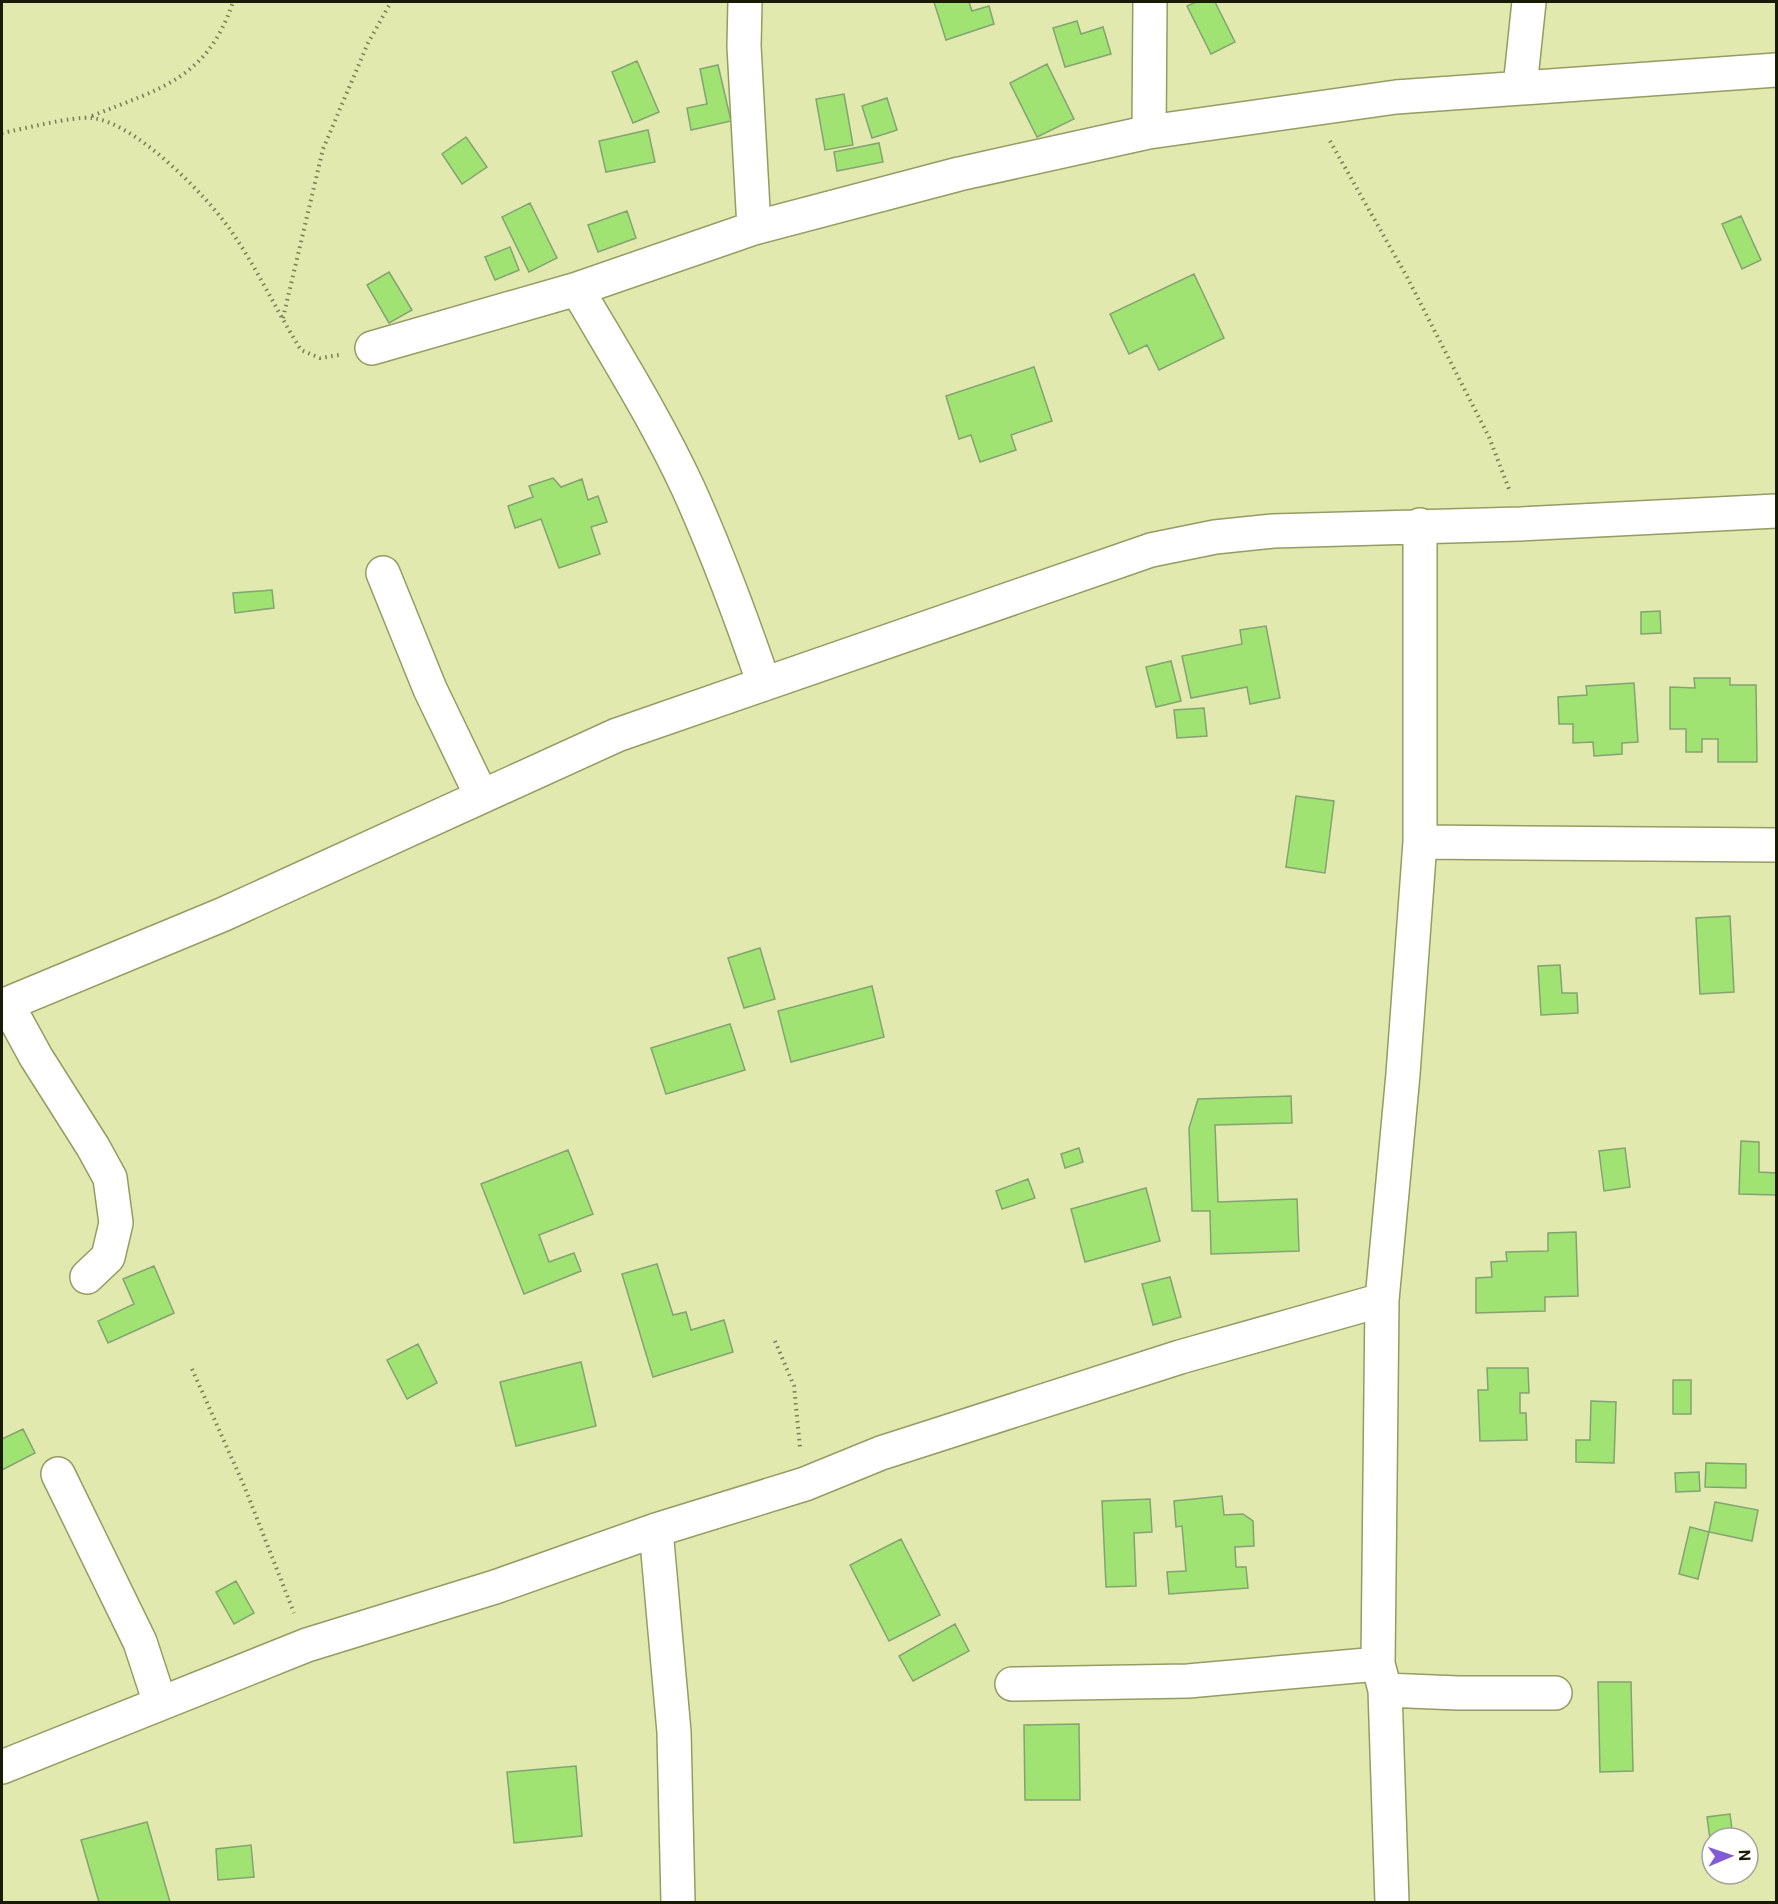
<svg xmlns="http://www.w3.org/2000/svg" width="1778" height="1904" font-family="Roboto,sans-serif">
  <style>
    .building { fill: #a0e372; stroke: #84a372; stroke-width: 1.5 }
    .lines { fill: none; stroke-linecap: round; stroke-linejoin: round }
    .minor-casing { stroke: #959c63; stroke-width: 36 }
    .path { stroke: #787d55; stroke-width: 4; stroke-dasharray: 1.5 4.5; stroke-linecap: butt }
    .minor { stroke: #fff; stroke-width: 33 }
  </style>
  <rect width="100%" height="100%" fill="#e1e9ae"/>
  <path class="building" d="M934 2H969L972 11 989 6 994 24 946 40Z
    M1196 2H1215L1235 42 1211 54 1187 6Z
    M1077 21 1081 34 1103 27 1111 54 1065 67 1053 28Z
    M637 61 659 112 633 123 612 72Z
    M1047 64 1074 119 1037 137 1010 83Z
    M718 65 731 121 691 130 687 108 707 104 700 69Z
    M844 94 853 145 825 150 816 99Z
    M887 98 897 130 872 138 862 106Z
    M648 130 655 162 606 172 599 141Z
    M466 137 487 167 462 184 442 154Z
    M879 143 883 162 837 171 834 152Z
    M530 203 557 258 529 272 502 217Z
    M627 211 636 238 598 252 588 225Z
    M1741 216 1761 260 1742 269 1722 224Z
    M510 247 519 270 495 280 485 257Z
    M389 272 412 310 389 323 367 285Z
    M1194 274 1224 338 1159 370 1147 345 1129 354 1110 314Z
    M1034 367 1052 421 1011 435 1016 450 980 462 971 435 959 439 946 396Z
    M553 478 561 487 582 479 588 500 598 496 607 522 591 527 600 554 559 568 541 519 515 528 508 506 533 497 529 486Z
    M272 590 274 608 235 613 233 593Z
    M1660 611 1661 633 1641 634V612Z
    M1266 626 1280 698 1250 704 1247 687 1191 698 1182 656 1242 644 1240 630Z
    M1171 661 1181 701 1156 707 1146 667Z
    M1694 678H1730V685H1756L1757 762H1718V739H1702V752H1686V729H1670V687L1695 688Z
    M1634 683 1638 742 1622 743V754L1594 756 1593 742 1573 743V724H1559L1558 697 1587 695 1586 686Z
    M1204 708 1207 736 1177 738 1174 710Z
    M1296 796 1334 801 1325 873 1286 867Z
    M1730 916 1734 992 1700 994 1696 918Z
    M760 948 775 999 744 1008 728 958Z
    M1560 965 1562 993H1577L1578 1013 1541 1015 1538 966Z
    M872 986 884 1037 791 1062 778 1011Z
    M730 1024 745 1070 666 1094 651 1048Z
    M1291 1096 1292 1123 1215 1125 1218 1202 1297 1199 1299 1251 1211 1254 1210 1211H1192L1189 1128 1198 1099Z
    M1741 1141 1759 1142V1172L1776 1173V1195L1739 1194Z
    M1079 1148 1083 1162 1065 1168 1061 1154Z
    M1625 1148 1630 1187 1604 1191 1599 1151Z
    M568 1150 593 1214 539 1235 549 1262 574 1253 581 1271 524 1294 481 1184Z
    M1028 1179 1035 1198 1002 1209 996 1191Z
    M1146 1188 1160 1241 1085 1262 1071 1209Z
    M1576 1232 1578 1296 1545 1297V1311L1476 1313V1278L1492 1277 1491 1262 1507 1261 1506 1252 1548 1251V1233Z
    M657 1264 673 1315 686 1312 691 1330 724 1320 733 1352 653 1377 622 1274Z
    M154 1266 174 1313 108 1343 98 1321 134 1304 123 1279Z
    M1170 1277 1181 1317 1153 1325 1142 1284Z
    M418 1344 437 1383 407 1399 387 1360Z
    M581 1362 596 1426 516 1446 500 1382Z
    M1487 1368H1528L1529 1393H1520V1413H1526L1527 1440 1480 1441 1478 1390H1488Z
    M1673 1380H1691V1414H1673Z
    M1591 1401 1616 1402 1614 1463 1576 1462V1440H1590Z
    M23 1429 35 1453 2 1470V1439Z
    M1706 1463 1746 1464V1488L1705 1487Z
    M1699 1472 1700 1491 1676 1492 1675 1473Z
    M1222 1496 1224 1515 1243 1514 1253 1521 1254 1546 1235 1547 1236 1567H1246L1248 1588 1169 1594 1167 1572 1186 1571 1182 1526 1176 1527 1174 1501Z
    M1150 1499 1152 1532 1134 1533 1136 1586 1106 1587 1102 1501Z
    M1715 1502 1758 1510 1752 1541 1709 1532Z
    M1690 1527 1709 1532 1698 1579 1679 1574Z
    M901 1539 940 1615 889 1641 850 1565Z
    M236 1581 254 1613 234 1624 216 1592Z
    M955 1624 969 1651 913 1681 899 1656Z
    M1598 1682H1631L1633 1771 1600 1772Z
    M1079 1724 1080 1800H1025L1024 1725Z
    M576 1766 582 1836 514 1843 507 1772Z
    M1730 1814 1733 1838H1712V1854L1707 1817Z
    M147 1822 170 1902H99L81 1840Z
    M251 1845 254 1877 218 1880 216 1849Z"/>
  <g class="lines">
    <defs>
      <path id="minor" d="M745 2 744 46 754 228
        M1520 87 1529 2
        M1149 132 1150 2
        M577 289C615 354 656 419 688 488 717 552 741 617 764 684
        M372 348 577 289 754 228 959 174 1149 132 1396 97 1776 70
        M383 573 430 689 481 795
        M1420 842 1776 845
        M7 1004 36 1057 93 1147 110 1178 116 1223 108 1257 87 1277
        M2 1006 224 914 617 735 1151 550 1215 537 1273 531 1520 524 1776 511
        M58 1474 140 1642 160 1703
        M656 1530 674 1732 678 1902
        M1012 1684 1188 1681 1378 1664
        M1385 1690 1458 1693H1555
        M2 1767 307 1645 495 1587 656 1530 805 1484 881 1453 1180 1357 1382 1300
        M1392 1902 1385 1690 1378 1664 1382 1300 1403 1074 1420 842V525"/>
    </defs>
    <use href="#minor" class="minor-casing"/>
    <path class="path" d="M92 116C161 88 207 79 233 2
      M2 133C23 129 73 116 92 118 134 122 204 193 229 228 256 266 276 310 301 350L320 358 339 355
      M1330 141 1407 277 1489 437 1509 489
      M283 318 323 149 368 43 391 2
      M775 1341 794 1386 800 1447
      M192 1369 245 1488 294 1613"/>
    <use href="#minor" class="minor"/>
  </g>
  <rect width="1778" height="1904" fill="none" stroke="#191b05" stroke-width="6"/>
  <g transform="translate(1730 1856) rotate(88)"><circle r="28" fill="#ffffff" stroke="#a3a49b" stroke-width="1.5"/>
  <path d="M0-4.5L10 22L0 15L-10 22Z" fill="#815cd7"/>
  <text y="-9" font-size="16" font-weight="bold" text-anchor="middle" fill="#191b05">N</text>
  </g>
</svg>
